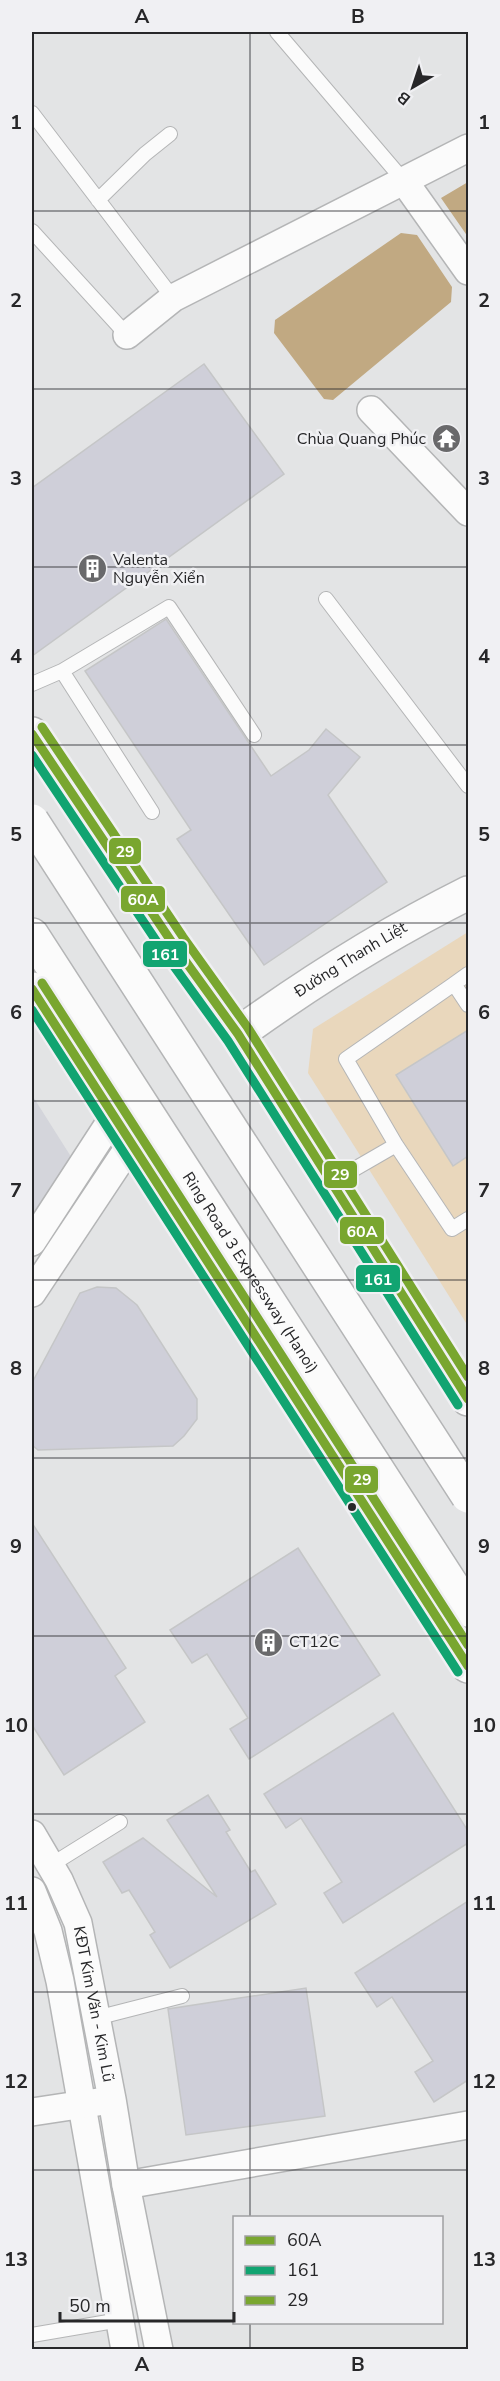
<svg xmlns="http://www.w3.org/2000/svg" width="500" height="2381" font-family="'Nunito Sans',sans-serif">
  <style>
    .built { fill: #d4d5db }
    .green { fill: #e9d7bc }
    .water { fill: #c1a982 }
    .building { fill: #cfcfd9; stroke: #c5c6c7; stroke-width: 1.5 }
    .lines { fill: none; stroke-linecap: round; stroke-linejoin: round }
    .lane-casing { stroke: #b4b5b6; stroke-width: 16 }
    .street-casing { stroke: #b4b5b6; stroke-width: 30 }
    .secondary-casing { stroke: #b4b5b6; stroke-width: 36 }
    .primary-casing { stroke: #b4b5b6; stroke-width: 36 }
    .highway-casing { stroke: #b4b5b6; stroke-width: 36 }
    .lane { stroke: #fbfbfb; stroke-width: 14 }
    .street { stroke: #fbfbfb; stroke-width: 27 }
    .secondary { stroke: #fbfbfb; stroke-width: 33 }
    .primary { stroke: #fbfbfb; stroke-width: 33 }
    .highway { stroke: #fbfbfb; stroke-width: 33 }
    .highway-bridge-casing { stroke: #b4b5b6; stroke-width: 36; stroke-linecap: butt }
    .highway-bridge { stroke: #fbfbfb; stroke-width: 33 }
    .bus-1-casing { stroke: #f0f0f3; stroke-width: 14 }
    .bus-2-casing { stroke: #f0f0f3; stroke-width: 14 }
    .bus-3-casing { stroke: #f0f0f3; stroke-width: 14 }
    .bus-1 { stroke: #79a62f; stroke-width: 9 }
    .bus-2 { stroke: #11a471; stroke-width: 9 }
    .bus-3 { stroke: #79a62f; stroke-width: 9 }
    .grid { fill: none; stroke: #272729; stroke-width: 1.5; stroke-opacity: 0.55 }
    .bus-dot { fill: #272729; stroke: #f0f0f3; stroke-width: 2 }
    .labels { text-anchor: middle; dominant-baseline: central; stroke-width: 5; stroke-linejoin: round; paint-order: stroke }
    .poi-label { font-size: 16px; fill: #272729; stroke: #f0f0f3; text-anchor: start }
    .street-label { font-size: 16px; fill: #272729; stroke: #f0f0f3 }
    .line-badge { stroke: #f0f0f3; stroke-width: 2 }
    .badge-label { font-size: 16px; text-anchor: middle; font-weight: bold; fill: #fff }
    .neatline { fill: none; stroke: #272729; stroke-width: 2 }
    .grid-label { font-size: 20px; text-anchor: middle; font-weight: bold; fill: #272729 }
  </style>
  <rect width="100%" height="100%" fill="#e3e4e5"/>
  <path class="built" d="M32 1095 75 1163 32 1225Z"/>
  <path class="green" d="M468 932V1326L308 1073 313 1029Z"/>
  <path class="water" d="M468 182V237L441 198Z
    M401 233 417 235 452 287 451 302 333 400 324 399 274 333 275 320Z"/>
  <path class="building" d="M204 364 284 474 32 656V488Z
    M166 619 271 776 309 750 326 729 360 757 328 795 387 882 264 965 177 839 191 830 85 671Z
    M468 1030V1156L453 1166 396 1075Z
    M97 1287 116 1288 137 1305 197 1399V1419L184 1436 173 1446 38 1450 32 1445V1383L80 1293Z
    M32 1523 126 1668 115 1676 145 1722 64 1775 32 1725Z
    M298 1548 380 1675 249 1759 230 1729 248 1718 207 1654 192 1663 170 1630Z
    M393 1713 468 1831V1843L343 1923 324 1893 342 1882 301 1818 286 1828 264 1794Z
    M208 1795 230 1830 226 1832 251 1872 255 1870 276 1904 170 1968 150 1935 155 1932 129 1890 122 1893 103 1862 143 1838 217 1897 167 1820Z
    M468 1901V2080L434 2102 415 2072 433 2061 392 1997 377 2007 355 1973Z
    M306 1988 325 2116 186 2135 168 2009Z"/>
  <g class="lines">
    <defs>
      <path id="lane" d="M277 32 404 181
        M32 113 173 298
        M98 200 145 154 170 134
        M32 231 127 335
        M326 599 468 786
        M32 684 62 671
        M152 812 62 671 169 607 254 735
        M468 974 454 984 468 1005
        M396 1145 346 1059 454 984
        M332 1182 396 1145 452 1229 468 1219
        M51 1865 120 1822
        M96 2018 182 1996
        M32 2335 120 2320"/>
      <g id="street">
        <path d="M404 181 468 271"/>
        <path d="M127 335 173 298 468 148"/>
        <path d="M371 410 468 512"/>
        <path d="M32 1242 114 1116"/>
        <path d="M32 1293 131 1144"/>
        <path id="s1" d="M32 1834 59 1880 78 1923 112 2099 126 2185 159 2350"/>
        <path d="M32 1891 48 1931 60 1981 125 2350"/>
        <path d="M32 2112 98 2102"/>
        <path d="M126 2185 468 2125"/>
      </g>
      <g id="secondary">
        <path id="s2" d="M238 1034C310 982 388 933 468 893"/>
      </g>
      <path id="primary" d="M32 734 173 944 238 1034 468 1399
        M32 989 468 1666"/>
      <g id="highway">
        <path id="s3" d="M32 935 468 1610"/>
      </g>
    </defs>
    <use href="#lane" class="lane-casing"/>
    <use href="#street" class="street-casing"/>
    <use href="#secondary" class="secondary-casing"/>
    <use href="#primary" class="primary-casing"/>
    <use href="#highway" class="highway-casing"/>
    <use href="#lane" class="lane"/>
    <use href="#street" class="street"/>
    <use href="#secondary" class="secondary"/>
    <use href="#primary" class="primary"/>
    <use href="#highway" class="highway"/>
    <defs>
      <path id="highway-bridge" d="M32 821 468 1496"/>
    </defs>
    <use href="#highway-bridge" class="highway-bridge-casing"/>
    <use href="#highway-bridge" class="highway-bridge"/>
    <defs>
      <path id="bus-1" d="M32 734 173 944 238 1034 468 1399
        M32 989 468 1666"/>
      <path id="bus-2" d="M32 755 163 951 228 1041 458 1405
        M32 1010 458 1672"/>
      <path id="bus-3" d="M42 727 183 937 248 1028 468 1377
        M42 983 468 1645"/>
    </defs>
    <use href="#bus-1" class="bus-1-casing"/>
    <use href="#bus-2" class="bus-2-casing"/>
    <use href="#bus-3" class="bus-3-casing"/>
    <use href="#bus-1" class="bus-1"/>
    <use href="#bus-2" class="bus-2"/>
    <use href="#bus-3" class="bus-3"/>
  </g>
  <path class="grid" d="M250 32V2218M32 211H468M32 389H468M32 567H468M32 745H468M32 923H468M32 1101H468M32 1280H468M32 1458H468M32 1636H468M32 1814H468M32 1992H468M32 2170H468M250 2322V2350"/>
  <defs>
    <symbol id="temple-disc" viewBox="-11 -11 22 22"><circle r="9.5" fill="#69696b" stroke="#f0f0f3"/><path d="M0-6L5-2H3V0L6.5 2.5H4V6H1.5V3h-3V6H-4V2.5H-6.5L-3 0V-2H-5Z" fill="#fff"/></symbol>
    <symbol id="building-disc" viewBox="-11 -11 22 22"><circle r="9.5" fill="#69696b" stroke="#f0f0f3"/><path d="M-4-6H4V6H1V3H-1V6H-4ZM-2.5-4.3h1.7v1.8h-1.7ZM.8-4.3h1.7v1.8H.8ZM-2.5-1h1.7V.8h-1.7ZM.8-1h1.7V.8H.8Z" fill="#fff"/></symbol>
  </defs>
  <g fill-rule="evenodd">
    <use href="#temple-disc" x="430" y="422" width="33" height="33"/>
    <use href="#building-disc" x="76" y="552" width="33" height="33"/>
    <use href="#building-disc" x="252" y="1626" width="33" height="33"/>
  </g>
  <circle class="bus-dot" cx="352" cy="1507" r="5"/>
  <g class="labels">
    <g class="poi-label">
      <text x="426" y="439" text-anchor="end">Chùa Quang Phúc</text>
      <text x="113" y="560">Valenta<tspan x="113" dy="18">Nguyễn Xiển</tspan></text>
      <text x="289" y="1642">CT12C</text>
    </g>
    <g class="street-label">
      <text stroke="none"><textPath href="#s2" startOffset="135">Đường Thanh Liệt</textPath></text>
      <text stroke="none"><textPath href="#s3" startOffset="402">Ring Road 3 Expressway (Hanoi)</textPath></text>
      <text stroke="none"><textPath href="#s1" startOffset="183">KĐT Kim Văn - Kim Lũ</textPath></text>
    </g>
  </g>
  <g class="line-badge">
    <rect x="108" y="837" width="34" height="28" rx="6" fill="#79a62f"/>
    <rect x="120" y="885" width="46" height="28" rx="6" fill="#79a62f"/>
    <rect x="142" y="940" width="46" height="28" rx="6" fill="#11a471"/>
    <rect x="323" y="1160" width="35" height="29" rx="6" fill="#79a62f"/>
    <rect x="339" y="1216" width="46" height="29" rx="6" fill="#79a62f"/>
    <rect x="355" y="1264" width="46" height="29" rx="6" fill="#11a471"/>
    <rect x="344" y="1465" width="35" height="29" rx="6" fill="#79a62f"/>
  </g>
  <g class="badge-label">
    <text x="125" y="857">29</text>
    <text x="143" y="905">60A</text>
    <text x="165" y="960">161</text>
    <text x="340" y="1180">29</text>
    <text x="362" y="1237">60A</text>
    <text x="378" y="1285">161</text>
    <text x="362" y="1485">29</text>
  </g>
  <rect width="500" height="2381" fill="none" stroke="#f0f0f3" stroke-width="66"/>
  <rect x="233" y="2216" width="210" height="108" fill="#f0f0f3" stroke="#a0a0a2" stroke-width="1.5"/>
  <rect x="245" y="2236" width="30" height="9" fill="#79a62f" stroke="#a0a0a2" stroke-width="1.5"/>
  <text x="287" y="2246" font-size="18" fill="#272729">60A</text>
  <rect x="245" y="2266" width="30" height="9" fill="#11a471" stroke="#a0a0a2" stroke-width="1.5"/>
  <text x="287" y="2276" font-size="18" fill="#272729">161</text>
  <rect x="245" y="2296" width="30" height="9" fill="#79a62f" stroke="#a0a0a2" stroke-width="1.5"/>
  <text x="287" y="2306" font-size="18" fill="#272729">29</text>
  <g transform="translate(413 87) rotate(219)" stroke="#f0f0f3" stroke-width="4.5" paint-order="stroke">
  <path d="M0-4.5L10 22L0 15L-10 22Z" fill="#272729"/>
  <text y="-9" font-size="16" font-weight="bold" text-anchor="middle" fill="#272729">B</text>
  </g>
  <path d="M60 2312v9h174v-9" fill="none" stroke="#272729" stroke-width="3"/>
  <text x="69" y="2312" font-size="18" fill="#272729" stroke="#f0f0f3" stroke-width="4.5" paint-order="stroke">50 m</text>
  <rect x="33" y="33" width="434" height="2315" class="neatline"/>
  <g class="grid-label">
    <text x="142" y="23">A</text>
    <text x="358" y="23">B</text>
    <text x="16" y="129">1</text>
    <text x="484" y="129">1</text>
    <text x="16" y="307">2</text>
    <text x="484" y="307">2</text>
    <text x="16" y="485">3</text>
    <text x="484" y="485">3</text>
    <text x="16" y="663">4</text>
    <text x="484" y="663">4</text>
    <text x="16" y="841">5</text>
    <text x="484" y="841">5</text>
    <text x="16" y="1019">6</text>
    <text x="484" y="1019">6</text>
    <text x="16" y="1197">7</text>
    <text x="484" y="1197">7</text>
    <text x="16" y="1375">8</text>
    <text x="484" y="1375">8</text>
    <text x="16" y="1553">9</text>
    <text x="484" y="1553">9</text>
    <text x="16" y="1732">10</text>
    <text x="484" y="1732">10</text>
    <text x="16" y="1910">11</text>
    <text x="484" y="1910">11</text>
    <text x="16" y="2088">12</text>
    <text x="484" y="2088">12</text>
    <text x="16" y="2266">13</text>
    <text x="484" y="2266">13</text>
    <text x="142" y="2371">A</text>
    <text x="358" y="2371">B</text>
  </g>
</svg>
